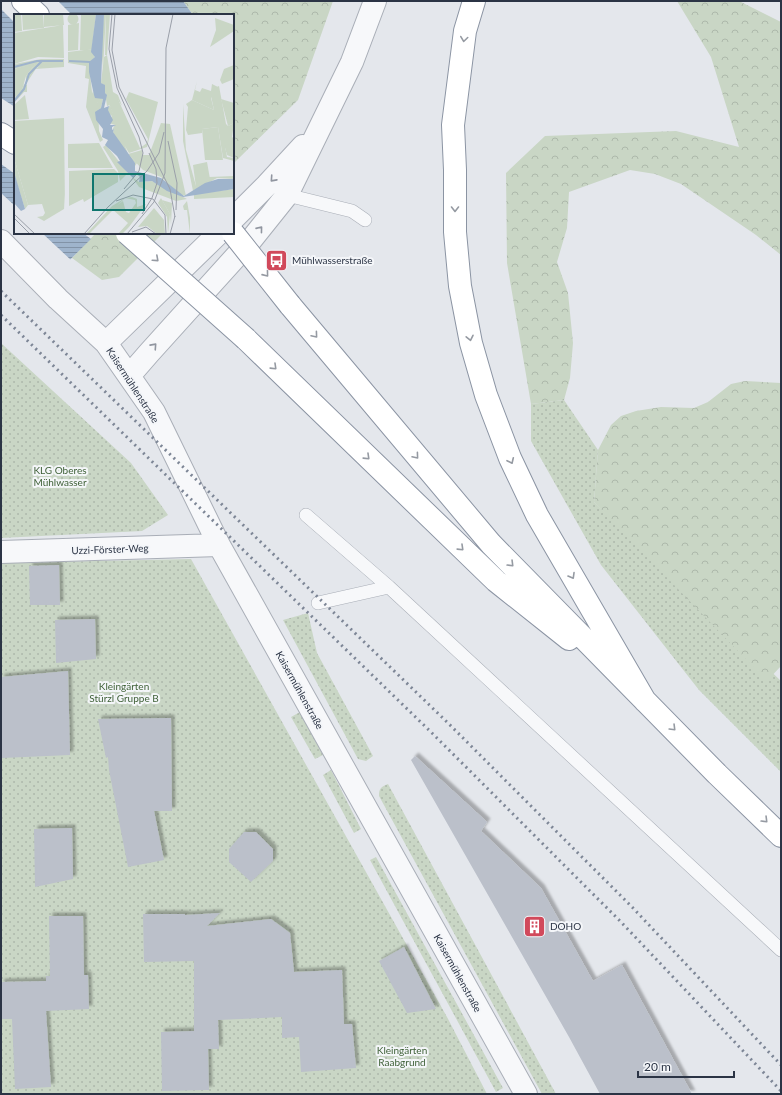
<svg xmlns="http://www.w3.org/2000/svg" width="782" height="1095" font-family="Lato,sans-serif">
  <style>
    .grass { fill: url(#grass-dots) }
    .forest { fill: url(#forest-crowns) }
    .water { fill: url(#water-rules) }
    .pier { fill: #e4e7ec }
    .building { fill: #bbc0ca; filter: url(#shadow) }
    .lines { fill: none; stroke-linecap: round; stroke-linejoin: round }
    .lane-casing { stroke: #a9aeb7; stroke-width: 14 }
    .street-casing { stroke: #a9aeb7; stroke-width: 24 }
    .highway-casing { stroke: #8b94a3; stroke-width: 24 }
    .lane { stroke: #f7f8fa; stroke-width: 13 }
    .street { stroke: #f7f8fa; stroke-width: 22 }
    .highway { stroke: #fff; stroke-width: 22 }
    .rail { stroke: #7d8696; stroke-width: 3; stroke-dasharray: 2 4; stroke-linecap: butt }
    .highway-bridge-casing { stroke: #8b94a3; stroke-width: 24; stroke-linecap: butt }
    .highway-bridge { stroke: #fff; stroke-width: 22 }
    .oneway { stroke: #959aa2 }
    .oneway2 { stroke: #9196a0 }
    .labels { text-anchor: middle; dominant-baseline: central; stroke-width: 4; stroke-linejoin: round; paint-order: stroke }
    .poi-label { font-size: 10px; fill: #2b3445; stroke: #f4f6f9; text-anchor: start }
    .street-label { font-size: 10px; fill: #2b3445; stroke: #f4f6f9 }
    .park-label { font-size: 10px; fill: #3f6138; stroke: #f4f6f9 }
    .inset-river { fill: none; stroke: #9fb4cc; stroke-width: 2 }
    .inset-road { fill: none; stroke: #9a9fa9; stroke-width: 1 }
    .view { fill: #0f766e; fill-opacity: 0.15; stroke: #0f766e; stroke-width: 2 }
    .inset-edge { fill: none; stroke: #2b3445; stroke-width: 2 }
  </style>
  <defs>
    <pattern id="grass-dots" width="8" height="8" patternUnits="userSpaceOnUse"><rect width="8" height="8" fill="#c9d6c5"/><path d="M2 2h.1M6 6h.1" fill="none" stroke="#adb8ab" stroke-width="1.8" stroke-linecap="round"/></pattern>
    <pattern id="forest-crowns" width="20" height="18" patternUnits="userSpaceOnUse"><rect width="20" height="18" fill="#c9d6c5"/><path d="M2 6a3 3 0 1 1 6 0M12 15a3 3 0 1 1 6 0" fill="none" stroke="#adb8ab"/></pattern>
    <pattern id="water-rules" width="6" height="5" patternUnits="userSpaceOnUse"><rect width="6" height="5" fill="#9fb4cc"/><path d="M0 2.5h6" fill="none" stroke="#8293a7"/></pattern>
    <filter id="shadow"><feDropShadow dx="3.5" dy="-3.5" stdDeviation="1" flood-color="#0004"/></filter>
  </defs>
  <rect width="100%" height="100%" fill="#e4e7ec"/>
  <path class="grass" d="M1 343 131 463 168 515 142 531 1 538Z
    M564 400 598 450 594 502 781 681V772L699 690 601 565 531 441V404Z
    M191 559 447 1017 487 1094H1V563Z
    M308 613 317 653 373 756 366 761 358 759 283 620Z
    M300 712 323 755 315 759 291 717Z
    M331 770 361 829 354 833 323 775Z
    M388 784 556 1094H542L379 796C379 788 381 787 388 784Z
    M376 857 503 1088 496 1092 370 860Z"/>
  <path class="forest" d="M183 1H333L298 100 233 164V15H193Z
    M677 1H739L781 22V255L756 235 681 184 655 174 630 170 569 192 567 228 557 262 568 293 573 343 570 378 564 400 531 404 507 263 506 173 545 136 676 131 739 147 711 57Z
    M96 233H163L119 277 102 280 72 258Z
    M745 381 781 383V666L767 681 594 502 598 450 611 425 621 416 636 411 661 407 694 408 708 402 731 384Z"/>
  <path class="water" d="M1 1H183L193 15H15V233H83L91 239 1 328Z"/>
  <path class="pier" d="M1 1H58L72 15H15V23L1 9Z
    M1 98 15 107V174L1 164Z
    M1 193 15 206V233H42L72 261 1 330Z"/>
  <path class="building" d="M59 565 60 605H30L29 566Z
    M95 619 96 659 56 663 55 620Z
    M68 671 70 755 2 758 1 677Z
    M171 718 172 811H154L164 860 128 867 109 770 108 757 106 758 98 719Z
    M415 756 487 822 481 831 541 888 593 981 622 965 692 1094H600L569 1037 411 760Z
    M72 828 73 879 35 887 34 829Z
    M244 832H256L273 849V861L251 882 229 862V849Z
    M220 913 207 926 271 919 290 933 294 972 342 970 344 1024H352L356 1068 301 1072 299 1037 282 1038V1017L218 1020 219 1049H208L209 1090 162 1091 161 1032 194 1031V961L144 962 143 914H185V915Z
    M49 916H83L84 975H88L89 1009 46 1011 51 1087 15 1089 12 1019H1V982L46 981V976H50Z
    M404 947 436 1009 407 1013 379 961Z"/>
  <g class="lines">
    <defs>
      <path id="lane" d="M287 195 352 211 365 220
        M306 515 389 587 781 950
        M318 603 389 587"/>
      <path id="street" d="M233 219 267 185 303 146
        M1 241 58 299 106 343 154 412 219 545 526 1094
        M106 343 219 233
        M129 376 149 353 251 240 287 195 352 62 375 1
        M1 552 219 545"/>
      <path id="highway" d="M23 1 38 15
        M474 1 465 31 453 125 455 170V232L460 286 471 343 486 395 510 458 537 515 645 701
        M1 134 15 143
        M290 305 491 544 717 774 781 836
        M246 339 496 581 569 639"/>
    </defs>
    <use href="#lane" class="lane-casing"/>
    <use href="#street" class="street-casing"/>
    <use href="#highway" class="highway-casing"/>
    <use href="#lane" class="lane"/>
    <use href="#street" class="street"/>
    <use href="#highway" class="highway"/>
    <path class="rail" d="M1 291 448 723 633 908 781 1065
      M1 315 433 734 621 922 781 1091"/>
    <defs>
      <path id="highway-bridge" d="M127 233 246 339
        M233 233 290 305"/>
    </defs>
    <use href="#highway-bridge" class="highway-bridge-casing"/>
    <use href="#highway-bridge" class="highway-bridge"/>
  </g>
  <defs><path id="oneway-chevron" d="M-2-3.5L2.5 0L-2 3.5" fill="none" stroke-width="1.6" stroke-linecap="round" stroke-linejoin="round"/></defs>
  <g class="oneway">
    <use href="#oneway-chevron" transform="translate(464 39) rotate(98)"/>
    <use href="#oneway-chevron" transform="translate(455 209) rotate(90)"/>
    <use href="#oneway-chevron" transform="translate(156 259) rotate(42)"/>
    <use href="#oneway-chevron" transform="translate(266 274) rotate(51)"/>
    <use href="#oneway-chevron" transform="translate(315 335) rotate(50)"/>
    <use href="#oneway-chevron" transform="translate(470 338) rotate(78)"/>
    <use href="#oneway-chevron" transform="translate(274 367) rotate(44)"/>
    <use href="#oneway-chevron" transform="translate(416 456) rotate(50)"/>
    <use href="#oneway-chevron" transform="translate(367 457) rotate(44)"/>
    <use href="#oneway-chevron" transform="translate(511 461) rotate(65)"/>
    <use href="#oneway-chevron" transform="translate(461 548) rotate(44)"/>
    <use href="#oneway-chevron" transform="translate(511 564) rotate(45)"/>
    <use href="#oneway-chevron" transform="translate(572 576) rotate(60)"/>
    <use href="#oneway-chevron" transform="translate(673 728) rotate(45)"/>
    <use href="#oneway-chevron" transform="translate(765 820) rotate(45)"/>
  </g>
  <g class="oneway2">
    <use href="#oneway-chevron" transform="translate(273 179) rotate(132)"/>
    <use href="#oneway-chevron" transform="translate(260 229) rotate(-51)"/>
    <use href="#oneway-chevron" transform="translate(154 346) rotate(-48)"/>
  </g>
  <defs>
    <symbol id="bus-square" viewBox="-11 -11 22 22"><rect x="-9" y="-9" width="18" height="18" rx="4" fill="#d1495b" stroke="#f4f6f9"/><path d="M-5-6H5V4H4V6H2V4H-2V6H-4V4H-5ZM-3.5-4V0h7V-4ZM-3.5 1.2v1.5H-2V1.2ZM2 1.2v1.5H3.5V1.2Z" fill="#fff"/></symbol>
    <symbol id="building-square" viewBox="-11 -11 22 22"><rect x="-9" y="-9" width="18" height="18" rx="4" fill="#d1495b" stroke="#f4f6f9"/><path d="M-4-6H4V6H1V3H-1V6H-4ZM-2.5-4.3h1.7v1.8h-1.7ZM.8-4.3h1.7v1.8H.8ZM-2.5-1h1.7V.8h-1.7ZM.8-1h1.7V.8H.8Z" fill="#fff"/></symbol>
  </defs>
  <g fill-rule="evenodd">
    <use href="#bus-square" x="264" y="248" width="25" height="25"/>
    <use href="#building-square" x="522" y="914" width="25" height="25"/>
  </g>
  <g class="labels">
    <g class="poi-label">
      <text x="292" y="260">Mühlwasserstraße</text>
      <text x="550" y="926">DOHO</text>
    </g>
    <g class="street-label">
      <text transform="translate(133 385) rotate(57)">Kaisermühlenstraße</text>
      <text transform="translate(110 549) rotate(-2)">Uzzi-Förster-Weg</text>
      <text transform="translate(300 690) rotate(61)">Kaisermühlenstraße</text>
      <text transform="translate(458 973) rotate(61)">Kaisermühlenstraße</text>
    </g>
    <g class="park-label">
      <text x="60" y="470">KLG Oberes<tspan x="60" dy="12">Mühlwasser</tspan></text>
      <text x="124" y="686">Kleingärten<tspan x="124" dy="12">Stürzl Gruppe B</tspan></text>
      <text x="402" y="1050">Kleingärten<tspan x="402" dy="12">Raabgrund</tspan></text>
    </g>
  </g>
  <g transform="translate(14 14)">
    <rect width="220" height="220" fill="#e4e7ec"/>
    <path d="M53.5 5a5.5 5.5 0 1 1 11 0a5.5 5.5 0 1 1-11 0ZM0 0H7L8 17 0 18ZM8 0H29L30 14 9 16ZM30 0H49L50 11 30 13ZM67 0H82L78 35 74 36H66ZM92 0H96L93 41H91ZM201 4 220 11V17L196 33 202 16ZM65 9 64 36 54 37V11ZM49 11 50 44 24 43 0 50V19ZM22 49 12 62 8 76 0 84V55ZM31 49H50V53L21 55ZM220 51V65L208 70 206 66 210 55ZM183 67 181 76 186 78 188 74 197 77 198 70 204 73 197 84 200 96 178 86ZM115 78 144 88 133 133 115 139 108 127 93 83H103L126 134 133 129 134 125 112 85ZM11 81 15 105 0 106V91ZM207 85 220 89V109L214 112ZM169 90 172 136 182 172 195 165V163L220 162V165L203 164 179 177 169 127ZM50 104 51 196 50 180V195L30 207 23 203 29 202 31 199 28 190 14 191 0 144V107ZM204 113 209 146H191L188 115ZM208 122 216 124 220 123V144L213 141ZM85 129 99 154H54V130ZM92 131 114 159 106 167 104 157 89 133ZM100 155 104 159V168L70 188 69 185 55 192V157ZM220 175V183L180 185V180ZM111 184 75 220H72L98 192ZM147 184 156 200 154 220 153 203 144 189Z" fill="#c9d6c5"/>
    <path d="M78 35 81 43 77 47 76 60 78 78 84 89 85 117 89 126 86 128 72 93 75 65 71 64 72 52 54 49V38ZM93 41 99 78 104 81 108 92 102 83H94L96 91 93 92 90 71 87 69 90 43ZM27 45H50V49H31L30 52 23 53 12 70V62L21 50 0 55V50ZM10 70 13 71V78H10L0 89 3 76 8 75ZM205 72 212 110 214 112 220 109 217 130 211 132 213 143 220 144V147L209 144 204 113 188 115V119L174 121 172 116 174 93 172 90 178 86 200 96 197 82 201 74ZM147 109 156 110 172 182 165 180 147 163 129 156 114 140 128 136 129 141H135ZM0 144 14 191 11 195 1 163ZM193 148 196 165 182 173 179 151ZM118 163 125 168 138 167 173 185 162 187 125 173ZM118 183 123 185V193L132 190 115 213 108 220H104L114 209 98 195 109 187 112 198 115 199 122 189 121 186 111 184ZM148 186 158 189 157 211 156 200ZM173 187 176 204V220L173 196H170L169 192ZM140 194 150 206 151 220H143L133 212 124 213Z" fill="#c9d6c5"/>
    <path d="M90 0H92L89 55 87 30ZM79 75 80 81 89 85 87 94 81 98 84 89 78 85ZM96 91 114 140 123 149 121 152V149L110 137 102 125 99 118 100 115 98 116 101 111 95 109 98 102 92 97Z" fill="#c9d6c5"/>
    <path d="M82 0H90L87 69 91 71V79L93 81 90 94 95 92 94 96 99 106 96 111H102L98 113V116L100 115 99 118 121 149V157L147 164 170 182 191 169 204 165H220V175L169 183 153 177 138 167 125 168 126 163 123 160 119 164 103 148 106 147 103 142 91 131 94 126 88 123 89 115 82 106 81 98 87 94 89 85 81 84 80 81 75 58V48L81 43 77 38ZM0 158 11 195 7 197 0 189Z" fill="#9fb4cc"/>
    <path class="inset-river" d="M55 47 76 48M0 53 23 47H49M0 87 10 75 15 60 28 47"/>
    <path class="inset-road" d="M98 0 95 35 103 74M101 0 98 36 105 73M105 73 156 175 161 203M103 74 125 123 129 139 125 157 110 175M154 127 163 169 162 196M102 187 119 181 139 185 151 201 152 220M0 200 21 220M128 200 138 184 143 169 142 155 135 139M0 204 16 220M118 218 132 213 142 220M70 220 94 193 133 157 145 139 150 118M113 220 140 188 151 159 152 34 159 0M156 220 161 202"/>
    <path class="view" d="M79 160H130V196H79Z"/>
    <rect width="220" height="220" class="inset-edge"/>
  </g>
  <rect width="782" height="1095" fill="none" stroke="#2b3445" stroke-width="4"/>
  <path d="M638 1071v6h96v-6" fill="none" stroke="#2b3445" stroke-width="2"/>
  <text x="644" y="1071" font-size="12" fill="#2b3445" stroke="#f4f6f9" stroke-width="3" paint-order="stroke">20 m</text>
</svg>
